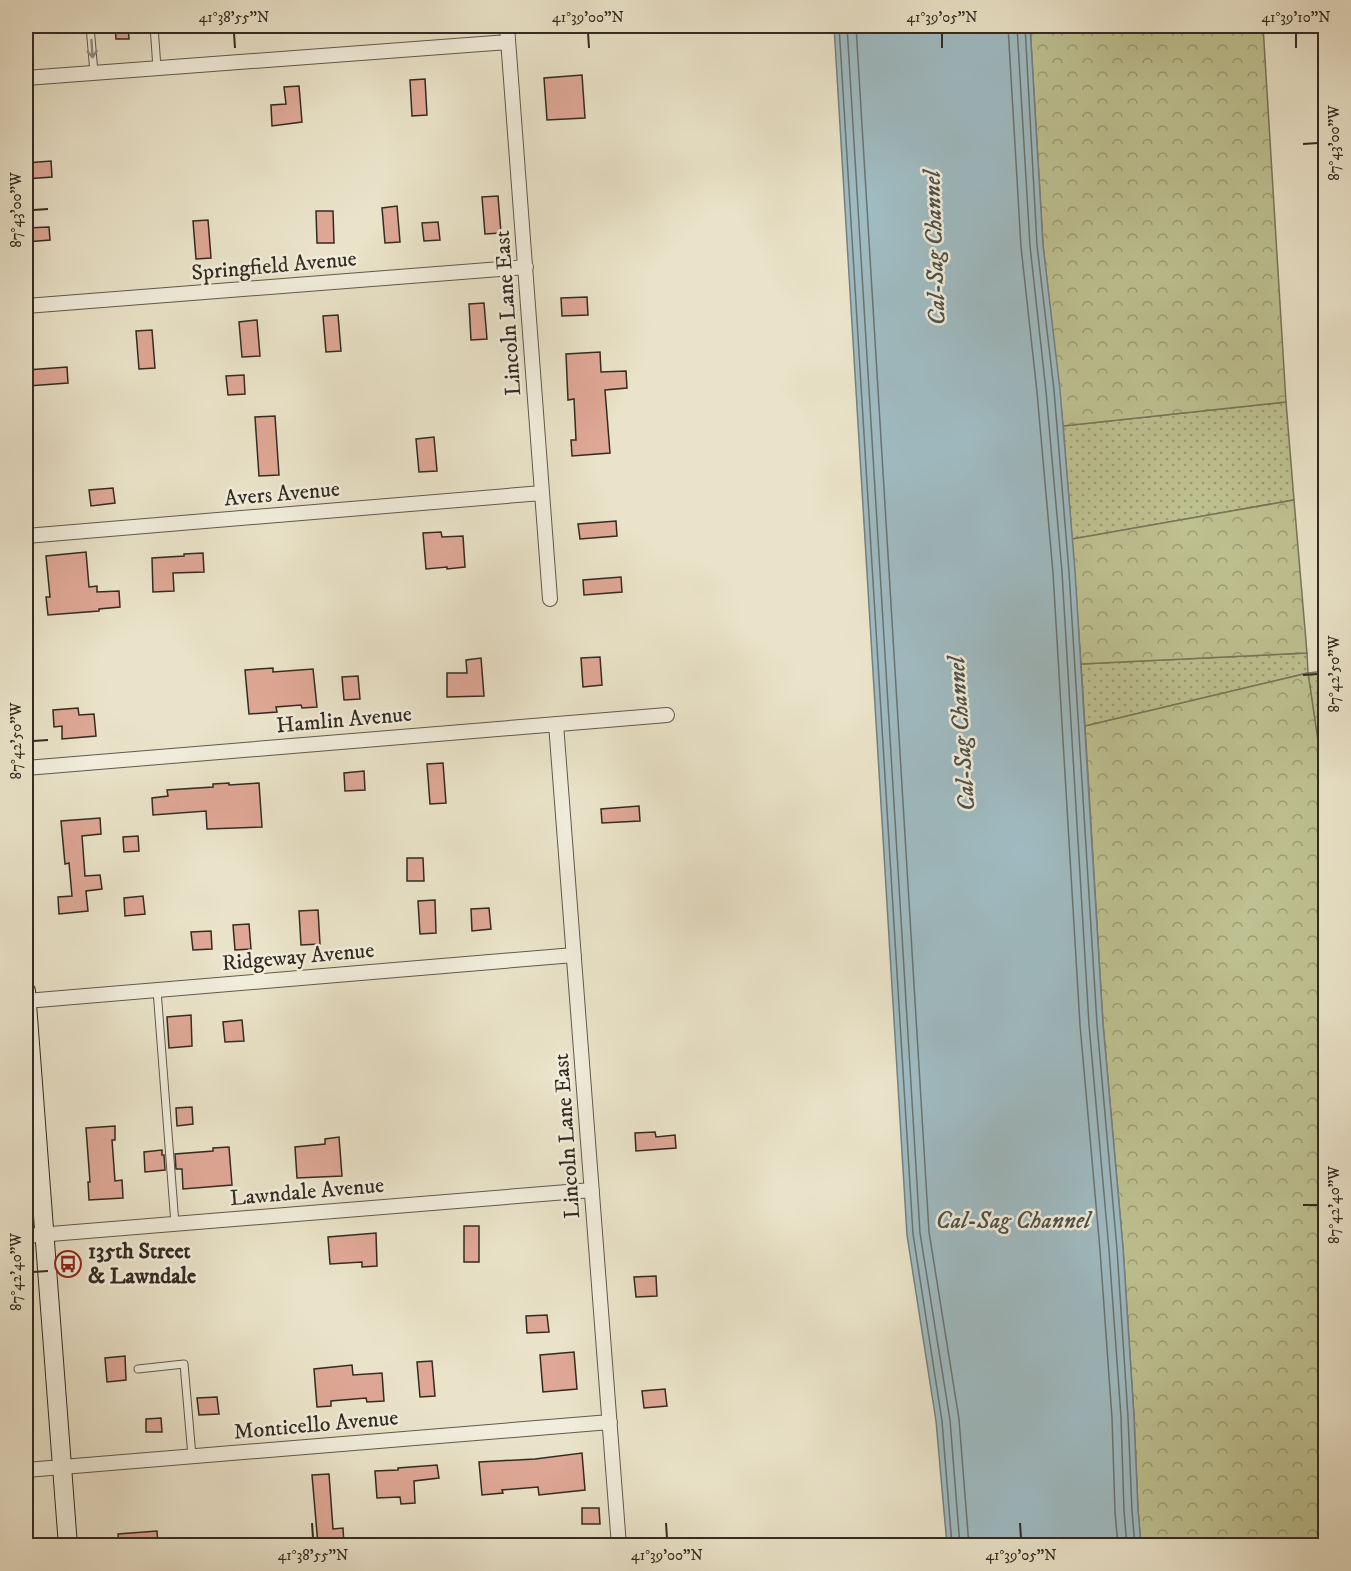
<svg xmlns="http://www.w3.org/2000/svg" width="1351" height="1571" font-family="'IM FELL DW Pica',serif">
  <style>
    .grass { fill: url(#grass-dots); stroke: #787659; stroke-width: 1.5 }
    .forest { fill: url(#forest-crowns); stroke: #787659; stroke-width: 1.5 }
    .water { fill: #9fbbc2; stroke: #748182; stroke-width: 1.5 }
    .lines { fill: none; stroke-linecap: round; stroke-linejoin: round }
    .shore { stroke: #697372; stroke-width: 1.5 }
    .building { fill: #dfa896; stroke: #332b21; stroke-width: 1.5 }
    .lane-casing { stroke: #61594b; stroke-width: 9 }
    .street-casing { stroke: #61594b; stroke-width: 16 }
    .secondary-casing { stroke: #332b21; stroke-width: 20 }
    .lane { stroke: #f1eddc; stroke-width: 7 }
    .street { stroke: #f1eddc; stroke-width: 14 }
    .secondary { stroke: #f1eddc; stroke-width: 18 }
    .oneway { stroke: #928c7e }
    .ticks { fill: none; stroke: #332b21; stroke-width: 2 }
    .labels { text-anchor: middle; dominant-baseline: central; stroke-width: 5; stroke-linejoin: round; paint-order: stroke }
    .street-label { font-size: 22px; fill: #332b21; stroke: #f1eddc }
    .poi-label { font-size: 22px; font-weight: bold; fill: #332b21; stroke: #f1eddc; text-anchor: start }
    .water-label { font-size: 24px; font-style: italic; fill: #4e4f49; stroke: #f1eddc }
    .neatline { fill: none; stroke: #332b21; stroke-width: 2 }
    .ticks-label { font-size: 15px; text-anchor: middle; fill: #332b21 }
  </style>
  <defs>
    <pattern id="grass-dots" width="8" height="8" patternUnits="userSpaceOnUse" patternTransform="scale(1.5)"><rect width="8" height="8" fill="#bec191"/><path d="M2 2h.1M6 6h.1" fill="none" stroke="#9b9d76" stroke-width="1.8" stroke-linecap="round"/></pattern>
    <pattern id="forest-crowns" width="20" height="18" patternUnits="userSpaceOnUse" patternTransform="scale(1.5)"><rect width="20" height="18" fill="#bec191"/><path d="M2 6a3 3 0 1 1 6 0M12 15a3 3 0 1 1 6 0" fill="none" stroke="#9b9d76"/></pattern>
  </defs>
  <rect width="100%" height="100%" fill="#eae3c9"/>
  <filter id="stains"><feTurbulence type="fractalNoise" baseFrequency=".00333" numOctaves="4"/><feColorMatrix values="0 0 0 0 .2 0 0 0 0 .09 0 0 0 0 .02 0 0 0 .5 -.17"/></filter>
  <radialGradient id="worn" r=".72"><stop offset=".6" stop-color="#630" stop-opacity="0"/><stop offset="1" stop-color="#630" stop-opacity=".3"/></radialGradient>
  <path class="grass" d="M1286 402 1294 500 1072 539 1063 426Z
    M1307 653 1308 673 1325 671V795L1308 673 1085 726 1081 664Z"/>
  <path class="forest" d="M1030 26H1263L1286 402 1063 426 1043 245Z
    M1294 500 1307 653 1081 664 1072 539Z
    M1308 673 1326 795 1325 1545H1141L1138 1510 1134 1417 1123 1248 1103 1024 1085 726Z"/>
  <path class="water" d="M834 26H1030L1043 245 1060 390 1075 571 1103 1024 1123 1248 1134 1417 1138 1510 1141 1545H947L936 1421 907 1235Z"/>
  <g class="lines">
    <path class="shore" d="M839 26 913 1234 942 1421 952 1546
      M847 26 920 1233 950 1420 960 1546
      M856 26 929 1232 959 1419 969 1546
      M1008 26 1021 247 1037 392 1053 573 1080 1025 1100 1250 1112 1418 1115 1512 1118 1546
      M1017 26 1030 246 1046 391 1062 572 1089 1025 1109 1250 1121 1417 1124 1511 1127 1546
      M1025 26 1037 245 1054 390 1069 572 1097 1024 1117 1249 1128 1417 1132 1511 1135 1546"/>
  </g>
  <path class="building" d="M115 26H128L129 39H116Z
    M582 75 585 118 547 120 544 78Z
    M425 79 427 115 412 116 410 80Z
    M299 86 302 122 272 126 271 105 286 104 284 87Z
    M51 161 52 177 26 179V163Z
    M498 196 501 233 485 234 482 197Z
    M397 206 400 242 385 243 382 208Z
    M316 211H333L334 243H317Z
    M208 220 211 258 196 259 193 221Z
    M438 222 440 240 424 241 422 223Z
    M49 227 50 240 26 242V228Z
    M587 297 588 315 562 316 561 298Z
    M484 303 487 339 471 340 469 304Z
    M338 315 341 351 326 352 323 316Z
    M257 320 260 356 242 357 239 322Z
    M152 330 155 368 139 369 136 331Z
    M600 352 601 372 626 371 627 388 605 390 610 453 572 456 571 440H576L574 399 568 400 566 354Z
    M67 367 68 383 28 386 27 370Z
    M244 375 245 394 228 395 226 376Z
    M275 416 279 475 259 476 255 417Z
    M434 437 437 471 419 472 416 439Z
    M113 488 115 503 91 506 89 490Z
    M616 521 617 536 580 539 578 524Z
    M441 532 442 537 463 536 465 567 447 569V567L426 569 423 533Z
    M86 552 89 587 97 586V592L119 591 120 607 99 609V611L48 615 46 597H50L46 556Z
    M203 553 204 572 173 573 174 591 153 592 152 558 184 556V554Z
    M621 577 622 592 584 595 583 580Z
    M600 657 602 685 583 687 581 658Z
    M481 658 484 696 447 697V673H467L466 660Z
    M273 668V672L313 669 317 707 302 708 301 705 276 707 277 712 249 714 245 670Z
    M358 676 360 699 344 700 342 677Z
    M78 708 79 715 94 714 96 736 62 739V726L54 727 53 710Z
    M443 763 446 803 430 804 427 764Z
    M364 771 365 790 345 791 344 773Z
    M229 783V785L259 783 262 827 207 829 206 811 153 815 152 798 168 796 167 790 213 787V784Z
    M639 806 640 821 602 823 601 809Z
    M100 818 101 834 82 836 85 876 100 875 102 889 86 891 88 911 59 914 58 897 72 896 69 863 65 864 61 821Z
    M138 836 139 851 124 852 123 837Z
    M407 858H423L424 881H407Z
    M143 896 145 914 125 916 124 898Z
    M435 900 436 933 420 934 418 901Z
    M489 908 491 929 472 931 471 909Z
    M318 910 320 944 301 945 299 911Z
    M249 924 251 949 235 950 233 925Z
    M211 931 212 949 193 950 191 932Z
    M191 1015 192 1046 169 1048 167 1017Z
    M242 1020 244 1041 225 1042 223 1022Z
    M192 1107 193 1124 177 1126 176 1108Z
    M115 1126V1140H112L115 1181 122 1180 123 1198 89 1200 88 1182H90L86 1128Z
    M655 1132 656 1137 675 1135 676 1148 636 1151 635 1133Z
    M339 1137 342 1176 297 1178 295 1147 325 1144V1139Z
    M229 1147 232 1185 183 1189 182 1169H176L175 1154 213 1151V1148Z
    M162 1150V1155H164L165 1170 145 1172 144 1152Z
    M464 1226H479V1262H464Z
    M376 1233 377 1266 362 1267V1262L330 1264 328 1237Z
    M656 1276 657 1296 636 1297 634 1277Z
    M547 1315 549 1332 527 1333 526 1316Z
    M574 1352 577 1389 543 1392 540 1355Z
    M125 1356 126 1380 107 1382 105 1358Z
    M432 1361 435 1396 420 1397 417 1362Z
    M352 1365 353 1375 382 1373 384 1401 367 1402 366 1398 331 1401V1406L317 1407 314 1369Z
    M665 1389 667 1406 644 1408 642 1391Z
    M217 1397 219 1414 199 1415 197 1398Z
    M161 1418 162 1432H146V1419Z
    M582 1453 585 1490 539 1495 538 1487 502 1490 503 1493 482 1495 479 1462 535 1459Z
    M437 1465 439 1478 414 1481 415 1503 401 1504 400 1497 377 1498 375 1471 398 1470V1468Z
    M329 1474 333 1529 343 1528 344 1545H318L312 1475Z
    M582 1508H599L600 1524H582Z
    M157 1531 158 1545H119L118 1534Z"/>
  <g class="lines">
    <defs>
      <path id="lane" d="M90 26 94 73
        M154 26 157 68
        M157 990 175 1224
        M138 1369 184 1364 192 1456"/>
      <path id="street" d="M507 26 550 599
        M26 78 508 42
        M26 306 526 267
        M26 536 542 493
        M556 724 619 1546
        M26 768 667 715
        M26 1001 574 955
        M26 1236 592 1190
        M26 1470 610 1422"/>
      <path id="secondary" d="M26 991 68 1546"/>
    </defs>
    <use href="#lane" class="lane-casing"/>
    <use href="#street" class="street-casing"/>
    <use href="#secondary" class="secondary-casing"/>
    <use href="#lane" class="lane"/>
    <use href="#street" class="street"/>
    <use href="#secondary" class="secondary"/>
  </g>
  <defs><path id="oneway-shaft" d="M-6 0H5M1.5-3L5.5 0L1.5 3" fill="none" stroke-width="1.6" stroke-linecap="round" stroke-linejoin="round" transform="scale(1.5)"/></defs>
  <use class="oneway" href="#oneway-shaft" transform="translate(92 49) rotate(86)"/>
  <path class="ticks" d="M234 33 235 48M588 33 589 48M942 33V48M1296 33V48M1303 144 1318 143M33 210 48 209M1303 675 1318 674M33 741 48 740M1303 1205H1318M33 1272 48 1271M312 1523 313 1538M666 1523 667 1538M1020 1523 1021 1538"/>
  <defs>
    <symbol id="bus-ring" viewBox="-11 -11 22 22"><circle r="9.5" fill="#f1eddc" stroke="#8f2418" stroke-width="1.5"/><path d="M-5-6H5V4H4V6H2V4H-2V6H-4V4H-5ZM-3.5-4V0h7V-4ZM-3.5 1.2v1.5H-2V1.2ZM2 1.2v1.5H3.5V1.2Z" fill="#8f2418"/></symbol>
  </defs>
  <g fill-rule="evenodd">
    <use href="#bus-ring" x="53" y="1249" width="30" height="30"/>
  </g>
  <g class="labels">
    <g class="street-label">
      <text transform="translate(274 266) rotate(-5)">Springfield Avenue</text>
      <text transform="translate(508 313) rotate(-94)">Lincoln Lane East</text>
      <text transform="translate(282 494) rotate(-5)">Avers Avenue</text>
      <text transform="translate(344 720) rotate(-5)">Hamlin Avenue</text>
      <text transform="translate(298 957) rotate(-5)">Ridgeway Avenue</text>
      <text transform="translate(567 1136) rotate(-94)">Lincoln Lane East</text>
      <text transform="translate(307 1192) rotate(-5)">Lawndale Avenue</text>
      <text transform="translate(316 1425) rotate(-5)">Monticello Avenue</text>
    </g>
    <g class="poi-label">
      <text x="88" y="1251">135th Street<tspan x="88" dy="25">&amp; Lawndale</tspan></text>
    </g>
    <g class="water-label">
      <text transform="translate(935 248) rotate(-92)">Cal-Sag Channel</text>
      <text transform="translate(962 734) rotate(-94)">Cal-Sag Channel</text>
      <text x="1013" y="1221">Cal-Sag Channel</text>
    </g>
  </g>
  <rect width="1351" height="1571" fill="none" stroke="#eae3c9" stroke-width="66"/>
  <rect x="33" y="33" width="1285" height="1505" class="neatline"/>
  <g class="ticks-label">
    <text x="234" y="22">41°38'55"N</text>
    <text x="588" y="22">41°39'00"N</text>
    <text x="942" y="22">41°39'05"N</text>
    <text x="1296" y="22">41°39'10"N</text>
    <text transform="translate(1334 143) rotate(-90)" y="5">87°43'00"W</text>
    <text transform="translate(16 210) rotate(-90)" y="5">87°43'00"W</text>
    <text transform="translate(1334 674) rotate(-90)" y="5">87°42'50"W</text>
    <text transform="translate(16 741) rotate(-90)" y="5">87°42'50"W</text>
    <text transform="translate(1334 1205) rotate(-90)" y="5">87°42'40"W</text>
    <text transform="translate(16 1272) rotate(-90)" y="5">87°42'40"W</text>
    <text x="313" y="1560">41°38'55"N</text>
    <text x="667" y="1560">41°39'00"N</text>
    <text x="1021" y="1560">41°39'05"N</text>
  </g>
  <rect width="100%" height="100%" filter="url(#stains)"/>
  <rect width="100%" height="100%" fill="url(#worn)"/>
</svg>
